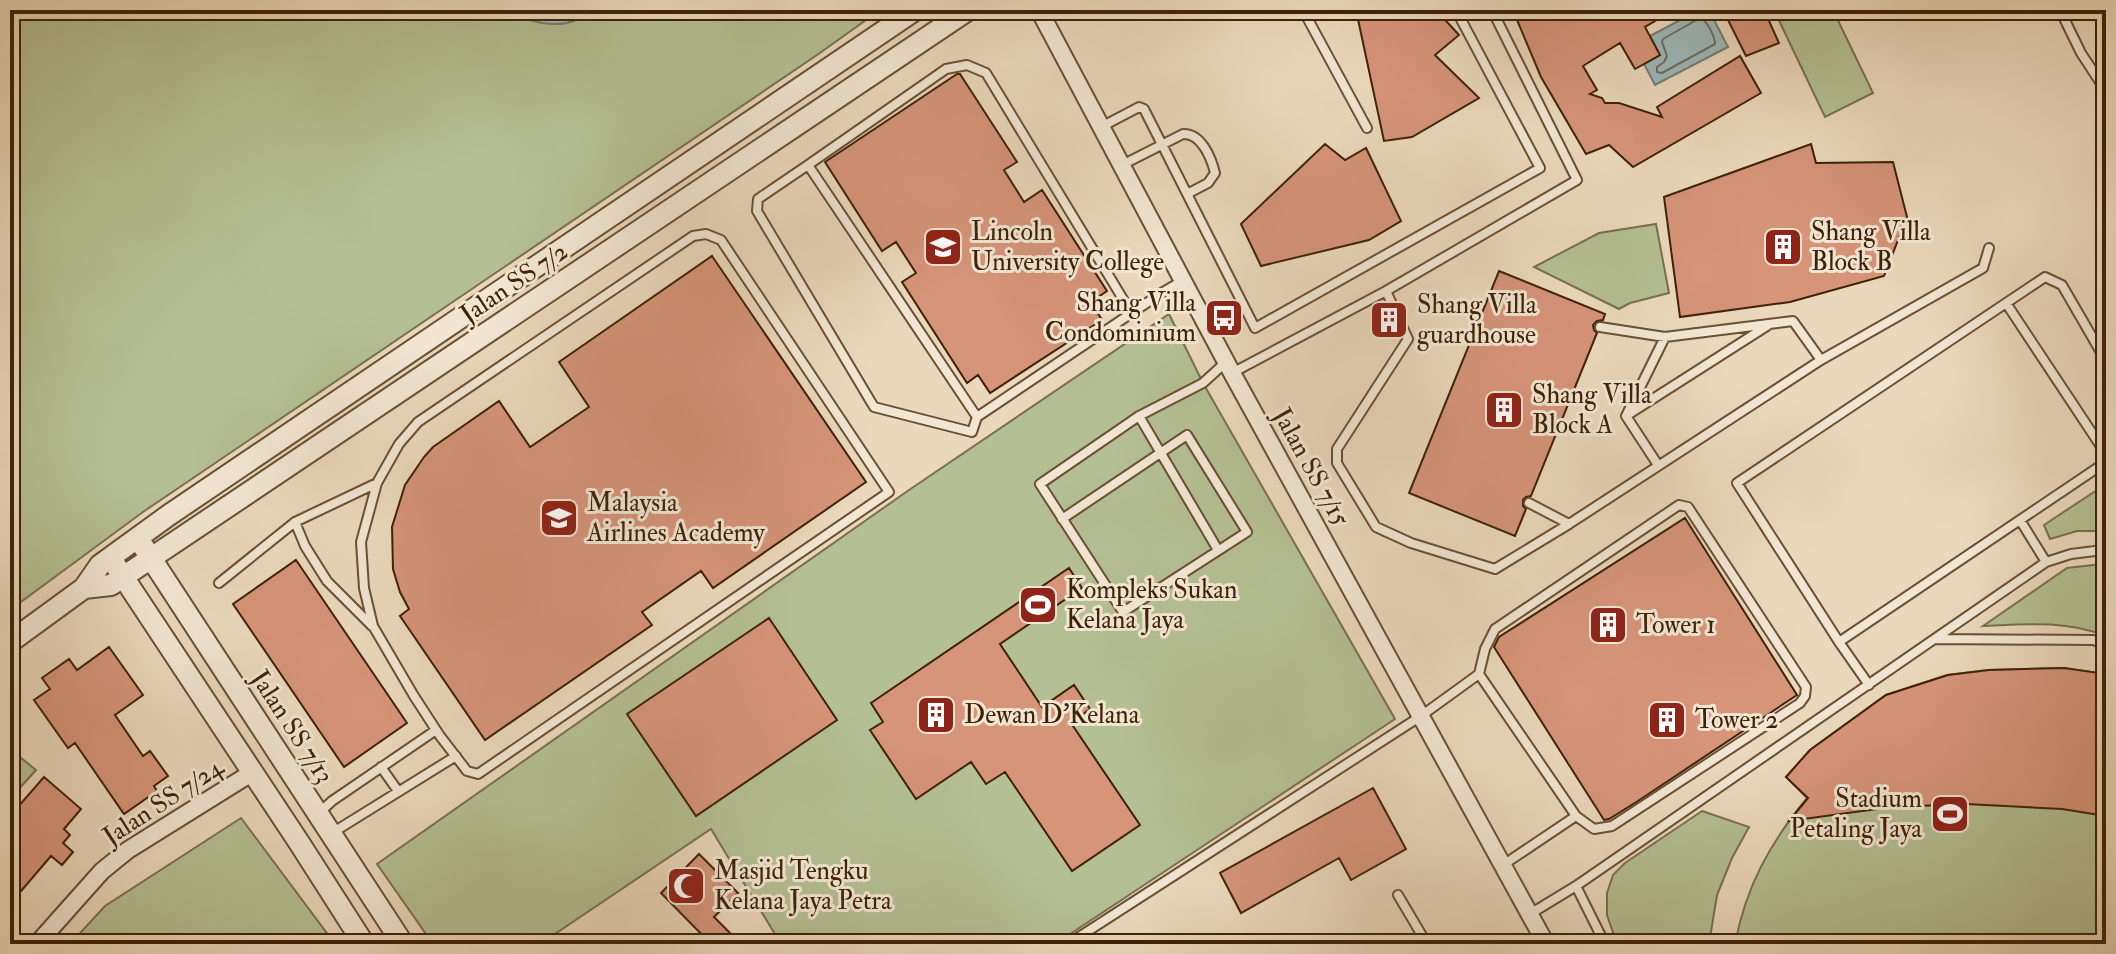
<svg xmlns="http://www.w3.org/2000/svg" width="2116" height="954" font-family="'IM FELL Double Pica',serif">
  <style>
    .green { fill: #b4bf93; stroke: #79704d; stroke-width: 2 }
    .water { fill: #9cb8ba; stroke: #767c72; stroke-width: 2 }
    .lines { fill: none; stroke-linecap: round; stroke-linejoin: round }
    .shore { stroke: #6d6d60; stroke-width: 2 }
    .building { fill: #d69479; stroke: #3e2207; stroke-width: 2 }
    .service-casing { stroke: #695034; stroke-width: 12 }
    .minor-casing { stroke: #695034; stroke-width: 20 }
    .tertiary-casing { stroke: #695034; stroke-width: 24 }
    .service { stroke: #f2e6d3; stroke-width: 8 }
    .minor { stroke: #f2e6d3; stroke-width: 16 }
    .tertiary { stroke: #f2e6d3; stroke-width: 20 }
    .labels { text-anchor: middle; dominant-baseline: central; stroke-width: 6; stroke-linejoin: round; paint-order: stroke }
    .poi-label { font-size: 26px; fill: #3e2207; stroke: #f2e6d3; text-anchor: start }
    .street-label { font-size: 26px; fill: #3e2207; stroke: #f2e6d3 }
  </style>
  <rect width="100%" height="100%" fill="#ebd8bc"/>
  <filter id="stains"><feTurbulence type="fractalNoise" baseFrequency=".0025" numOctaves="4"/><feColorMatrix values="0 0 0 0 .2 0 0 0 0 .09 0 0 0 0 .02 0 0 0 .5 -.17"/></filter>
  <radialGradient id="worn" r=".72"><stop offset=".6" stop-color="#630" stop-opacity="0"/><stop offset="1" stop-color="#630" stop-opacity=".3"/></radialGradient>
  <path class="green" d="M10 10H880L817 55 143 512 10 610Z
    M1774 10H1833L1873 93 1825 117Z
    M1656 224 1669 293 1630 303 1619 309 1534 267 1599 233Z
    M1169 314 1203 383 1395 719 1055 944H781L711 829 540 944H433L377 864 909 490Z
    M2106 484V531H2077L2050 539 2044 525Z
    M2102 564 2106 566V636C2066 620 2024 624 1983 626L2067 568Z
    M2064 668 2106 674V944H1735C1746 886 1770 843 1807 798L1786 777 1810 750 1886 695 1947 675 1989 670Z
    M10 749 36 770 10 799Z
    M1702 811 1749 827 1732 858 1717 895 1709 944H1617L1607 915V893L1613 875 1625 863Z
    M241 818 335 944H70L105 906Z"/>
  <path class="water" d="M507 10H590C568 33 532 24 507 10Z
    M1699 10H1709L1728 47 1655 85 1644 64 1660 55 1650 36Z"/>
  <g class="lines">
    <path class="shore" d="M1700 18C1707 20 1715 37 1715 44L1662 73 1657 72V67L1664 62 1667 56 1662 42 1663 39Z"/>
  </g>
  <path class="building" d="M1356 10H1436L1459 35 1435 55 1479 98 1412 137 1384 141Z
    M1536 10H1674L1645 27 1660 55 1635 69 1620 43 1583 66 1597 90 1590 94 1602 98 1605 103H1619L1662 117 1657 107 1740 56 1761 93 1633 167 1609 145 1586 154 1541 77 1517 20Z
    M1723 10H1764L1779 43 1746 56Z
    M957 74H960L1017 162 1004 170 1024 202 1042 190 1107 291 1091 302 1102 320 990 393 978 375 967 383 902 282 916 273 896 242 882 251 825 162Z
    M1325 144 1345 160 1366 148 1401 221 1369 240 1261 266 1241 224Z
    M1811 144 1816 163 1893 162 1907 217 1884 276 1790 302 1680 317 1664 197Z
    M712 256 866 482 713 588 701 571 642 612 652 625 485 740 400 616 409 609 400 592 393 569 392 527 405 485 424 457 433 447 499 401 530 447 589 407 559 362Z
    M1499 271 1605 314 1603 320 1597 321 1593 325 1594 330 1597 333 1531 496 1526 497 1523 500V506L1526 509 1515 536 1409 493Z
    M1685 518 1797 695 1638 801 1609 819 1604 820 1494 647 1499 637Z
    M296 560 407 723 344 767 233 604Z
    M1069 568 1082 588 1000 644 1042 707 1074 685 1090 709 1071 723 1140 825 1072 871 1005 772 986 784 971 762 916 799 870 730 883 722 871 703Z
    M769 618 837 720 696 816 627 714Z
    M109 647 143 695 115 715 143 756 150 751 168 776 154 786 157 791 124 814 75 743 68 748 34 700 50 689 42 678 69 659 77 670Z
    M2064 668 2106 674V816L2062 809 1966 804 1892 807 1789 821 1808 798 1786 777 1810 750 1886 695 1948 675 1989 670Z
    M44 777 81 809 64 829 70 835 63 843 73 852 62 865 51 856 10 904V816Z
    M1373 788 1406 849 1351 880 1339 858 1241 913 1220 873Z
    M699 854 738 893 714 917 741 944H711L661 893Z"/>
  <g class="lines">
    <defs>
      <path id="service" d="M1303 10 1367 128
        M2060 10 2081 53 2106 91
        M1101 127 1139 107 1144 109 1255 328 1540 168 1456 10
        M808 165 758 199 757 211 874 407 972 432 977 417
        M1122 165 1183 134C1201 133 1211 157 1215 173L1208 183 1187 194
        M706 234 721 240 889 492 478 774 467 771 440 736 414 696 373 626 364 588 361 542 377 483 399 444 418 422 693 236Z
        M1386 291 1408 339 1337 449V463L1376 527 1411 543 1495 569 1569 524 1821 360 1983 268 1989 248
        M2006 303 2106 454
        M1132 314 986 73 967 65 946 69 808 165 977 417 1160 294 1182 281
        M1600 327 1665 337 1793 321 1821 360
        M1232 373 1386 291 1577 180 1492 10
        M1139 416 1218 550
        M1626 416 1767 326
        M1658 465 1626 416 1665 337
        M1529 503 1569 524
        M1062 519 1187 435 1247 532 1123 612 1040 484 1139 416 1203 383 1226 362
        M2020 520 2046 562
        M295 522 305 546 327 581 372 626
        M219 583 295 522 377 483
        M1935 639 2093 640 2106 644
        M1839 642 2106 462
        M1869 685 1839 642 1737 483 2045 277 2062 285 2106 361
        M381 767 398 791
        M318 814 332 801 436 730
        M332 833 456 756
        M1503 865 1576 816
        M1576 886 1605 944
        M1398 895 1427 944
        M1530 914 1576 886 2046 562 2071 554 2103 550 2106 551
        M1068 944 1421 716 1479 674 1485 649 1495 629 1679 505 1688 507 1806 687 1805 696 1800 703 1612 826 1594 829 1576 816 1479 674"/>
      <path id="minor" d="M1039 10 1232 373 1546 944
        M37 944 102 871 128 850 253 772"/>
      <path id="tertiary" d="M143 546 403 944
        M116 566 300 844 364 944
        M84 588 111 585 968 10
        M10 642 84 588 100 565 169 515 915 10"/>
    </defs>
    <use href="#service" class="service-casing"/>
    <use href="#minor" class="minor-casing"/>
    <use href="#tertiary" class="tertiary-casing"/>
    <use href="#service" class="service"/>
    <use href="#minor" class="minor"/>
    <use href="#tertiary" class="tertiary"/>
  </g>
  <defs>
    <symbol id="university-square" viewBox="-11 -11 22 22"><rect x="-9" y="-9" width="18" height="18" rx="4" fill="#8f2418" stroke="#f2e6d3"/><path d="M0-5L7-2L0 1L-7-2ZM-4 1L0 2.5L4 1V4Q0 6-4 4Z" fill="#fff"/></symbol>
    <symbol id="building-square" viewBox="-11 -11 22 22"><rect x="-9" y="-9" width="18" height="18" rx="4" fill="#8f2418" stroke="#f2e6d3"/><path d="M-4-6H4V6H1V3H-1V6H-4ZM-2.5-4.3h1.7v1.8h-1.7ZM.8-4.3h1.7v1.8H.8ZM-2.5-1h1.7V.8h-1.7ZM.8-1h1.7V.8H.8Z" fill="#fff"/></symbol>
    <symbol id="bus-square" viewBox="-11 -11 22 22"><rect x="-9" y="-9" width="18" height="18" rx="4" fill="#8f2418" stroke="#f2e6d3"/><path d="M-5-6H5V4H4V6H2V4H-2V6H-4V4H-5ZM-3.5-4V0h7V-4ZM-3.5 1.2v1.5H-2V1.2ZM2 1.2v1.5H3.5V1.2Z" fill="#fff"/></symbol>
    <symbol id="stadium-square" viewBox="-11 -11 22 22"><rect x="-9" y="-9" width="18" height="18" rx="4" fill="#8f2418" stroke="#f2e6d3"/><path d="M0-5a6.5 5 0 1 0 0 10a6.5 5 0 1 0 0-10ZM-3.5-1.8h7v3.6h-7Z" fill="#fff"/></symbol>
    <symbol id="mosque-square" viewBox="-11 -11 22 22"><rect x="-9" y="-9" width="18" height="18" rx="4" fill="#8f2418" stroke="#f2e6d3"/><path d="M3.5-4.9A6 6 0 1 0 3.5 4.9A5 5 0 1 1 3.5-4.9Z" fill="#fff"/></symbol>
  </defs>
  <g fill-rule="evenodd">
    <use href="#university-square" x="921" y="225" width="44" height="44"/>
    <use href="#building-square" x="1761" y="225" width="44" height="44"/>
    <use href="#bus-square" x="1202" y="296" width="44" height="44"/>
    <use href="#building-square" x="1367" y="298" width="44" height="44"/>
    <use href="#building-square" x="1482" y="388" width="44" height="44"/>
    <use href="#university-square" x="537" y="496" width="44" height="44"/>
    <use href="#stadium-square" x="1016" y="583" width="44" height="44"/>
    <use href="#building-square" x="1586" y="603" width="44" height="44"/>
    <use href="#building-square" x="914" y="693" width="44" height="44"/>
    <use href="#building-square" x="1645" y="698" width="44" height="44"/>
    <use href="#stadium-square" x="1928" y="792" width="44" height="44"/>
    <use href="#mosque-square" x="664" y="864" width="44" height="44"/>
  </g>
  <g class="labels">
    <g class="poi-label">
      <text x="971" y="232">Lincoln<tspan x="971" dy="30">University College</tspan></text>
      <text x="1811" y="232">Shang Villa<tspan x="1811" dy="30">Block B</tspan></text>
      <text x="1196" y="303" text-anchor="end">Shang Villa<tspan x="1196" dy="30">Condominium</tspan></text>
      <text x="1417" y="305">Shang Villa<tspan x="1417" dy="30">guardhouse</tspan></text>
      <text x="1532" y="395">Shang Villa<tspan x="1532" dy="30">Block A</tspan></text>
      <text x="587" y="503">Malaysia<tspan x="587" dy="30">Airlines Academy</tspan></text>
      <text x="1066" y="590">Kompleks Sukan<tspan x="1066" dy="30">Kelana Jaya</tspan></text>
      <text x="1636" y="625">Tower 1</text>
      <text x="964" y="715">Dewan D'Kelana</text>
      <text x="1695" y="720">Tower 2</text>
      <text x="1922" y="799" text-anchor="end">Stadium<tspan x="1922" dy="30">Petaling Jaya</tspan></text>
      <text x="714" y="871">Masjid Tengku<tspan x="714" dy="30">Kelana Jaya Petra</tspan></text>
    </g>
    <g class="street-label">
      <text transform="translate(514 283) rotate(-34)">Jalan SS 7/2</text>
      <text transform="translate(1311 467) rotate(61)">Jalan SS 7/15</text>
      <text transform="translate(292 727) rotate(57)">Jalan SS 7/13</text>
      <text transform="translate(163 802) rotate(-33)">Jalan SS 7/24</text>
    </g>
  </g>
  <rect width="2116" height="954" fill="none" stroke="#ebd8bc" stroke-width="40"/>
  <rect x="12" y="12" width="2092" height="930" fill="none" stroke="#3e2207" stroke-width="4"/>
  <rect x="20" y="20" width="2076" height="914" fill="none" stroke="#3e2207" stroke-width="2"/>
  <rect width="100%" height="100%" filter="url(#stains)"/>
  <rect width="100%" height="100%" fill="url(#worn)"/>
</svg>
